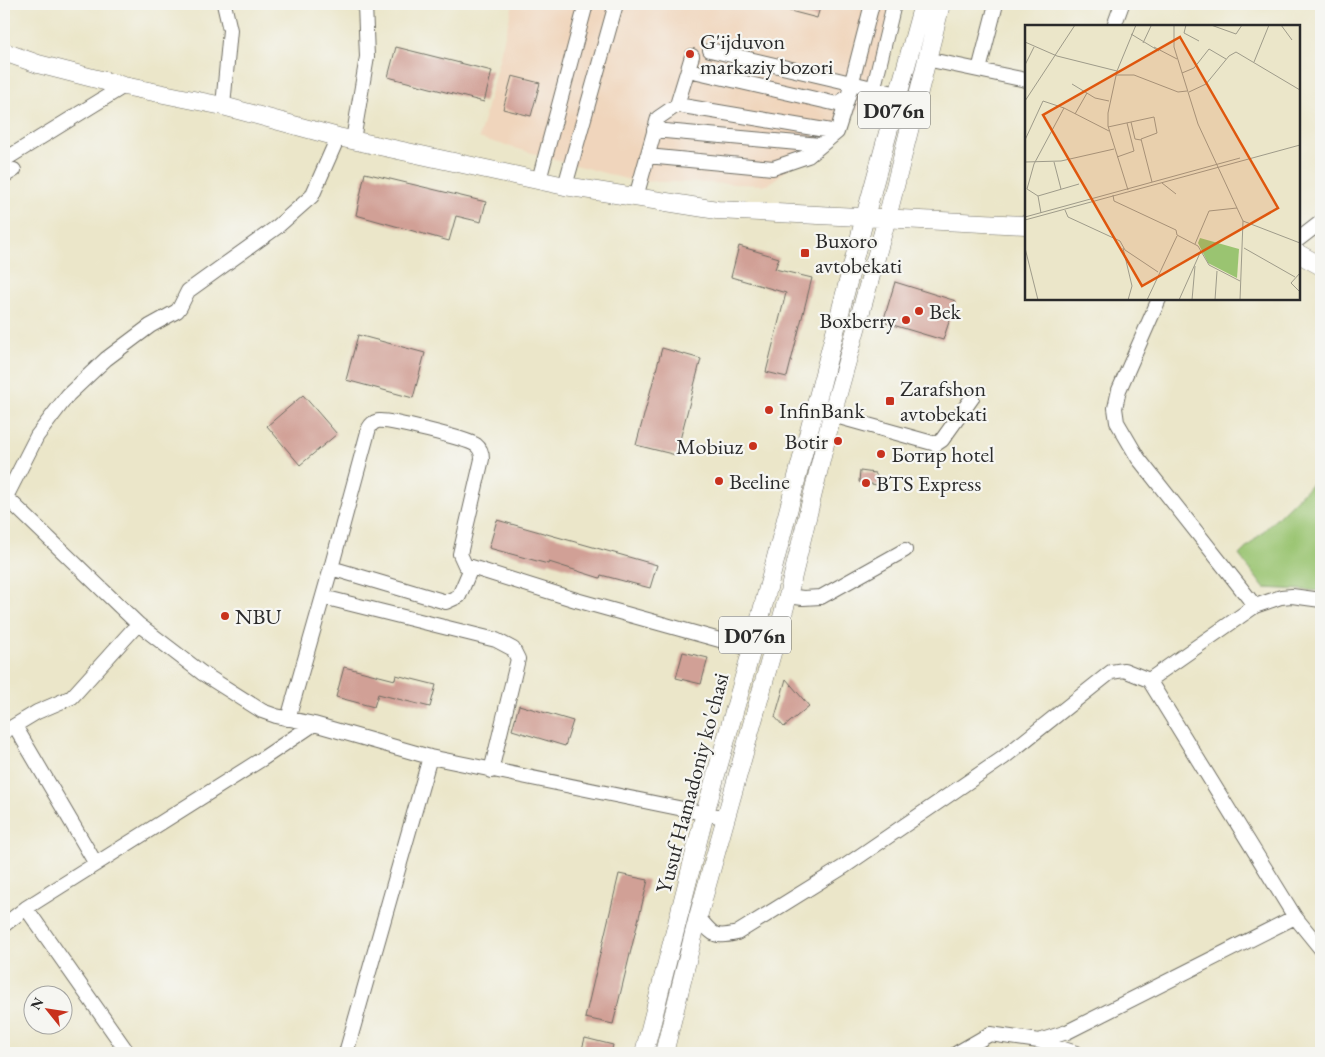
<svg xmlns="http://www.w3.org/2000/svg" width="1325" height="1057" font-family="'EB Garamond',serif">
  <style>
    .built { fill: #f0d5bc }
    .green { fill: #9ac471; stroke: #62784e }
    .building { fill: #d1a096 }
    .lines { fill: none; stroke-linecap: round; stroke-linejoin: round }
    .minor-casing { stroke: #6e6c62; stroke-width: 16 }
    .major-casing { stroke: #6e6c62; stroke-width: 19 }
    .minor { stroke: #fff; stroke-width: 14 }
    .major { stroke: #fff; stroke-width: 18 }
    .poi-dot { fill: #c8321e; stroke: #f6f6f2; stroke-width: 2 }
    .labels { text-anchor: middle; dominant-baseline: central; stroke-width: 4.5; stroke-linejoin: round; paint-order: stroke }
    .shield { fill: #f6f6f2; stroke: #686867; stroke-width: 1 }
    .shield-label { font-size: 21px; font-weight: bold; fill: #2b2b2b }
    .poi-label { font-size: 22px; fill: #2b2b2b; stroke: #f6f6f2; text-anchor: start }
    .street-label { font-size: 22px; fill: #2b2b2b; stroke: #f6f6f2 }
    .inset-road { fill: none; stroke: #9e9b8a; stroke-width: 1 }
    .view { fill: #df570e; fill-opacity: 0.15; stroke: #df570e; stroke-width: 2.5 }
    .inset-edge { fill: none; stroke: #2b2b2b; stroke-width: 2.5 }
  </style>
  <rect width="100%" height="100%" fill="#f6f6f2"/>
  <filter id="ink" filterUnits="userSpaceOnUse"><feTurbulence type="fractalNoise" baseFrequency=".02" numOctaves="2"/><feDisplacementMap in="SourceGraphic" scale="10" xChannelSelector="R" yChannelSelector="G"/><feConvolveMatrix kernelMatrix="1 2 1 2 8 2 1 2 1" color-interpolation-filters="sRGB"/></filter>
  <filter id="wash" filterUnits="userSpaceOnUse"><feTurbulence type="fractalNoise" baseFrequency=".0096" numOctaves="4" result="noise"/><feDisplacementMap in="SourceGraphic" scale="20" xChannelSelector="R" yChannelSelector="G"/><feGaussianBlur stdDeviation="1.12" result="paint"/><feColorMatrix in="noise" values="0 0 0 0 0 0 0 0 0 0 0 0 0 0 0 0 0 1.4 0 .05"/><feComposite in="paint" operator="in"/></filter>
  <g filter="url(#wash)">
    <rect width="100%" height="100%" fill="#ebe6c9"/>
    <path class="built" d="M513 4H893L865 104 768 185 633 181 479 138Z"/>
    <path class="green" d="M1321 475V591L1264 588 1239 555Z"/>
    <g id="blocks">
      <path class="building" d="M776 4H821L817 18 775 7Z
        M396 47 492 71 484 102 388 77Z
        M512 76 540 83 531 116 503 109Z
        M365 173 486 202 481 222 456 216 449 241 356 215Z
        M739 246 779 258 775 269 812 278 787 377 766 372 786 293 731 277Z
        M895 282 956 301 943 340 883 322Z
        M358 335 425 353 413 398 346 380Z
        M662 348 701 359 676 455 636 445Z
        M303 395 337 434 300 465 267 426Z
        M860 471 875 473 883 486 859 482Z
        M497 520 657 565 650 588 601 575 600 578 549 562 548 564 489 548Z
        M683 652 708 658 701 684 676 678Z
        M344 667 395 680 396 675 436 685 430 707 378 694 374 707 336 697Z
        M786 679 809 706 784 727 775 717Z
        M519 705 573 721 565 746 512 730Z
        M619 874 648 880 613 1024 585 1018Z
        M585 1038 613 1045 611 1053H581Z"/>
    </g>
  </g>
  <g filter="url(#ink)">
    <use href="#blocks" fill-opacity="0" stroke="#6e6c62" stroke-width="1"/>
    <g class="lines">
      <defs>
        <path id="minor" d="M1114 26 1122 4
          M710 50 898 94
          M926 59 1026 80
          M689 70 837 104 848 97 872 4
          M979 70 996 4
          M874 87 894 4
          M677 105 837 132
          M223 106 230 30 224 4
          M654 130 820 145
          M353 140 367 57 365 4
          M647 156 773 168 808 156 837 132 848 97
          M4 160 124 86
          M4 176 14 170
          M539 180 586 4
          M565 186 616 4
          M636 197 658 118 677 105 692 56
          M1299 239 1321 222
          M1159 299 1119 390 1115 408 1117 422 1138 458 1255 606
          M832 415 936 444 942 440 972 398
          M4 495 138 624 202 673 262 711 276 716 314 724 430 757 727 818
          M6 497 37 436 68 395 106 359 150 326 177 311 180 307 188 291 277 227 312 196 338 137
          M331 568 446 602 459 596 471 568
          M788 596 803 598 821 597 905 550
          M323 597 496 640 513 649 518 659 491 771
          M1149 680 1295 917 1321 949
          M288 719 331 568 369 428C371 424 373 422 378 421 387 419 468 439 476 445 481 449 482 453 482 459L460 554 465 565 576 600 752 649
          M15 726 96 864
          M4 732 37 712 72 697 138 624
          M26 908 128 1053
          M698 917C713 934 713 939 737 933L845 866 1003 758 1111 672 1124 670 1149 680 1255 606 1281 597 1292 596 1321 600
          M4 925 26 908 262 759 314 724
          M1039 1041 1076 1053
          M346 1053 430 757
          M957 1053 990 1034 1039 1041 1067 1032 1295 917"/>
        <path id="major" d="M4 52 38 64 124 86 223 106 338 137 565 186 717 210 1026 225
          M1299 254 1321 266
          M644 1053 705 813 752 649 865 217 923 4
          M664 1053 698 917 788 596 832 415 887 218 941 4"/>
      </defs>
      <use href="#minor" class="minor-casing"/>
      <use href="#major" class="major-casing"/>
      <use href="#minor" class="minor"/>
      <use href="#major" class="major"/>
    </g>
  </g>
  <g class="poi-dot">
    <circle cx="690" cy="54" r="5"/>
    <rect x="800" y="248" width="10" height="10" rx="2.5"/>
    <circle cx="919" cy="311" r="5"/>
    <circle cx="906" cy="320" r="5"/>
    <rect x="885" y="396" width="10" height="10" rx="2.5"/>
    <circle cx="769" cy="410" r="5"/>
    <circle cx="838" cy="441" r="5"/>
    <circle cx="753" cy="446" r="5"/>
    <circle cx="881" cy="454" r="5"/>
    <circle cx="719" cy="481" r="5"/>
    <circle cx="866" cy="483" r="5"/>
    <circle cx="225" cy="616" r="5"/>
  </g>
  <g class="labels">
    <g class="shield">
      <rect x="858" y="91.5" width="72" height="37" rx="4"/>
      <rect x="719" y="616.5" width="72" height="37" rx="4"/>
    </g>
    <g class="shield-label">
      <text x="894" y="110">D076n</text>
      <text x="755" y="635">D076n</text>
    </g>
    <g class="poi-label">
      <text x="700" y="41">G'ijduvon<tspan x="700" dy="25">markaziy bozori</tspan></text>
      <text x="815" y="240">Buxoro<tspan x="815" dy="25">avtobekati</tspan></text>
      <text x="929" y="311">Bek</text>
      <text x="896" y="320" text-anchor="end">Boxberry</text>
      <text x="900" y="388">Zarafshon<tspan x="900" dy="25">avtobekati</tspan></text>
      <text x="779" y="410">InfinBank</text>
      <text x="828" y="441" text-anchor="end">Botir</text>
      <text x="743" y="446" text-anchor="end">Mobiuz</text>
      <text x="891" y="454">Ботир hotel</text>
      <text x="729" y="481">Beeline</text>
      <text x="876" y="483">BTS Express</text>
      <text x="235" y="616">NBU</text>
    </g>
    <g class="street-label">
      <text transform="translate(692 783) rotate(-75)">Yusuf Hamadoniy ko'chasi</text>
    </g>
  </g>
  <g transform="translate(1025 25)">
    <rect width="275" height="275" fill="#ebe6c9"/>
    <path d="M175 213 214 224 212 253 183 238 173 218Z" fill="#9ac471"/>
    <path class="inset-road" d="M149 0V22L173 99 218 196 215 275M161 0 159 8 174 16M186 0 211 9 217 0M256 0 267 15M106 9 134 26M0 17 32 31 92 46M118 18 126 1M129 22 152 34M229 37 244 0M0 40 9 22M157 48 169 43 184 24 201 34M91 50H109L153 67 162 66M47 59 70 73 84 76M164 67 181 59 204 31 211 27 275 65M0 76 50 0M39 83 9 139 2 164 13 171 54 159M50 89 62 68M106 97 110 114 116 115M83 102 129 92 132 108 116 114 127 157M0 115 18 76 39 83 84 106M92 132 109 126 102 98M0 137 36 136 89 124M29 137 36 164M137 158 151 169M103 165 83 101V88L92 46 111 0M88 170 89 176 151 205 152 210 173 221 184 240 215 256M13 171 16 188M40 185 43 192 95 216 100 225 133 247M0 192 215 133M0 195 275 120M218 196 275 218M170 219 184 186 212 183M0 223 13 275M98 223 107 261 103 275M219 223 270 252M275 248 266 258 275 267M122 275 152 211M154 275 175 228M167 275 170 241M190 275 192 246"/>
    <path class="view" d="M155 12 253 183 117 261 18 90Z"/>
    <rect width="275" height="275" class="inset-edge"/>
  </g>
  <rect width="1325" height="1057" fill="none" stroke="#f6f6f2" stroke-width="20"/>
  <g transform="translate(48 1010) rotate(300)"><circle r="24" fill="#f6f6f2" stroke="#a5a5a2"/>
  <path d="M0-4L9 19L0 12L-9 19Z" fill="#c8321e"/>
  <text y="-8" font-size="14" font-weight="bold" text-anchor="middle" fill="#2b2b2b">N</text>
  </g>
</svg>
